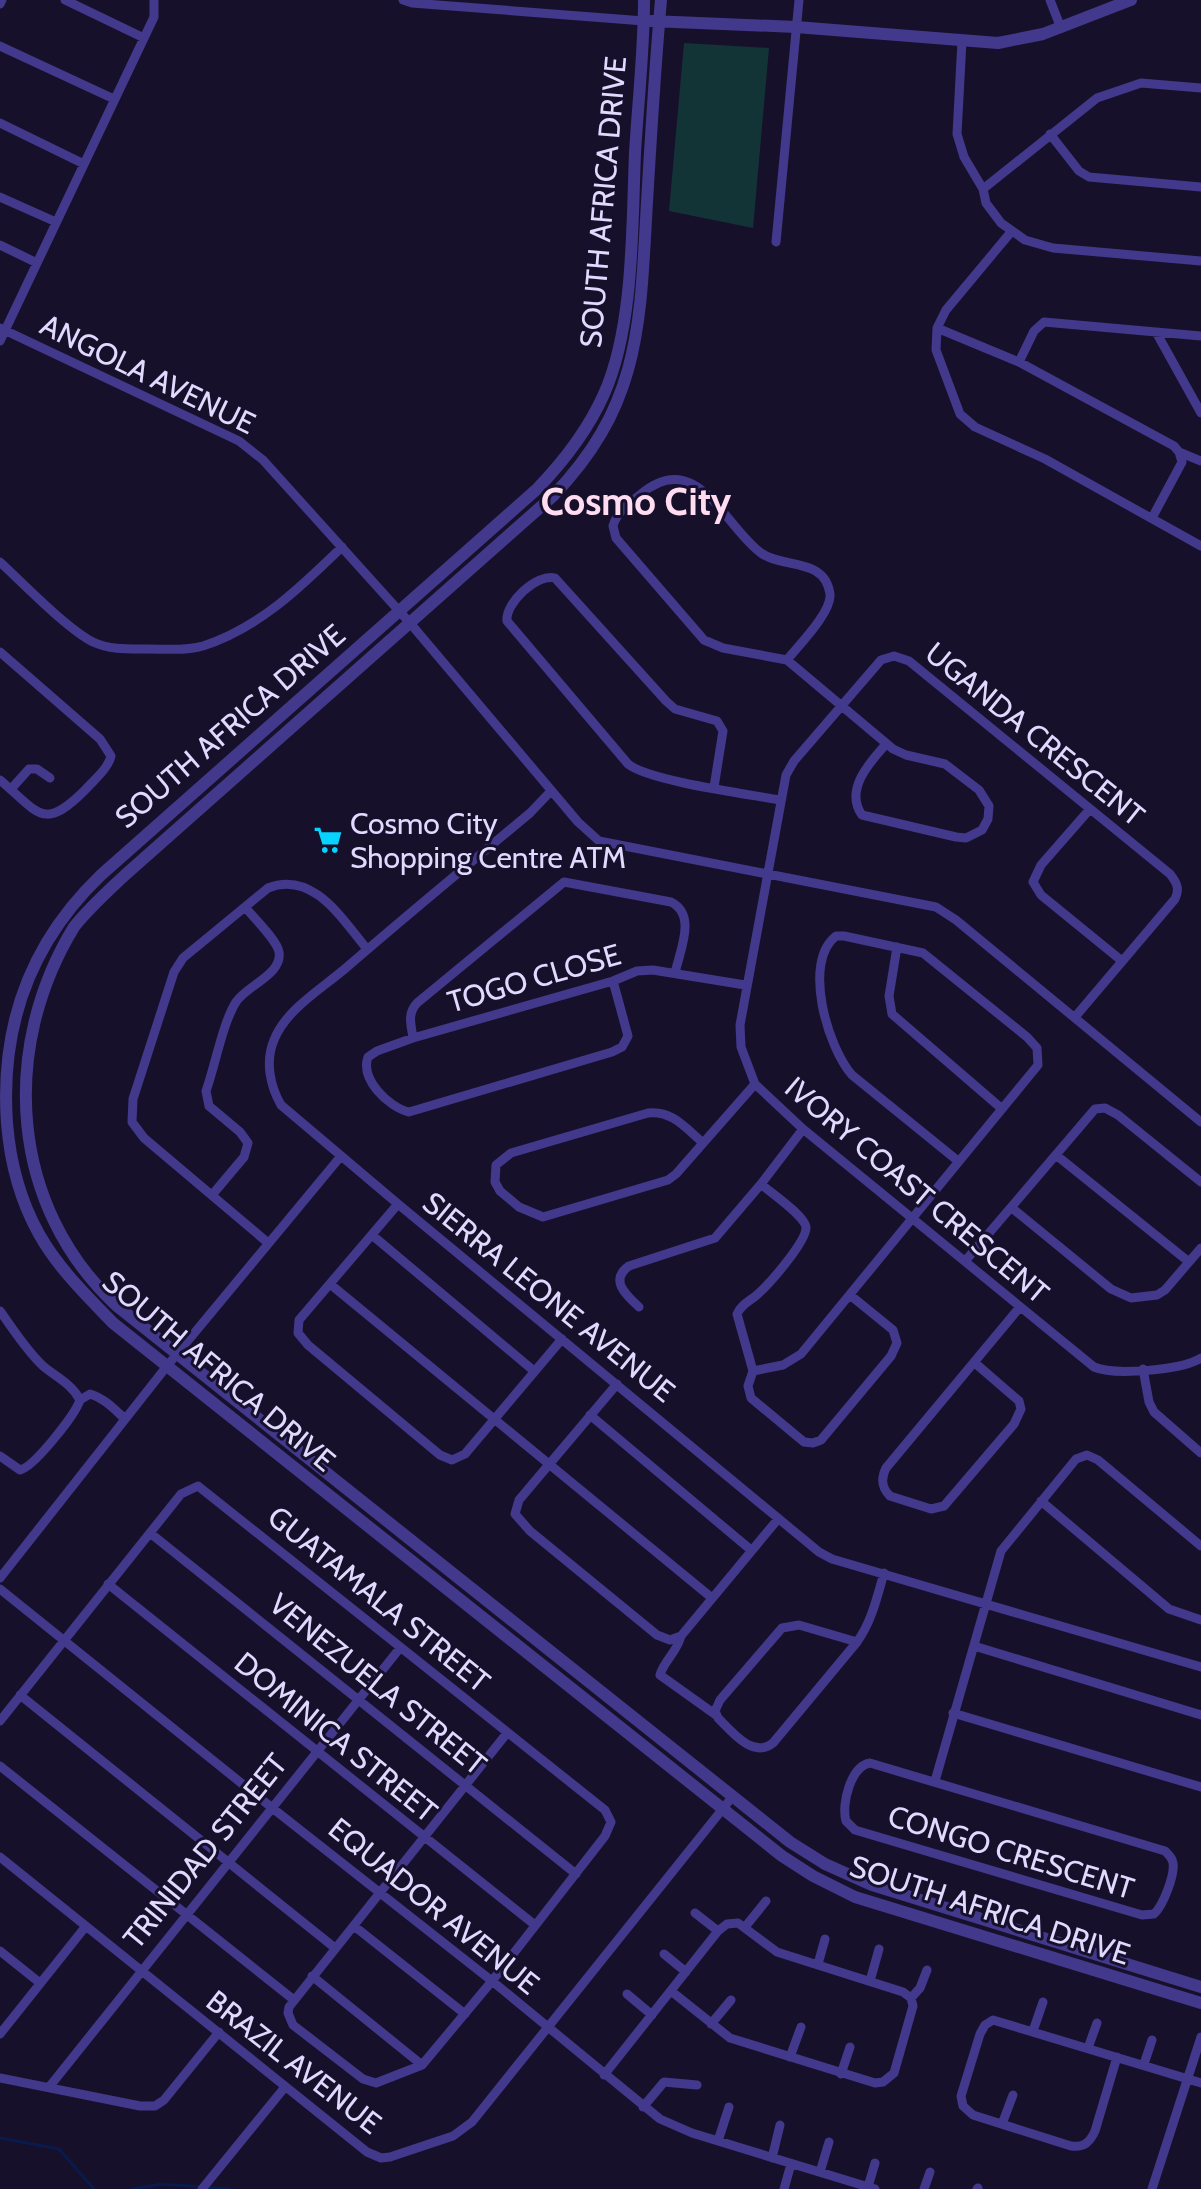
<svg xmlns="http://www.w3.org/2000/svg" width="1201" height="2189" font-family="Cabin,sans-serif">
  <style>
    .pitch { fill: #123436 }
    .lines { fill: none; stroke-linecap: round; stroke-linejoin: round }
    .stream { stroke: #081b4c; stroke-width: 3 }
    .minor { stroke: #42398c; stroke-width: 9 }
    .tertiary { stroke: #42398c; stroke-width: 12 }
    .labels { text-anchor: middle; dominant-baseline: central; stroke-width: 6; stroke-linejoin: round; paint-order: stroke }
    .street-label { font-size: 30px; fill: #e1daff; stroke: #17102b }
    .poi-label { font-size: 30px; fill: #e1daff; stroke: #17102b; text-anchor: start }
    .district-label { font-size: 38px; font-weight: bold; fill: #ffdcef; stroke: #17102b }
  </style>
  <rect width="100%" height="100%" fill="#17102b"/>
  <path class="pitch" d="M684 43 769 48 753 228 669 211Z"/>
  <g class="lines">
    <path class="stream" d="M0 2138 59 2149 94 2189
      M133 2189 162 2184 229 2189"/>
    <path class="minor" d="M65 0 144 38
      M403 0 412 3 644 21
      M1050 0 1061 28
      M0 4 2 0
      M962 41 957 134 964 157 983 189 986 203 1001 223 1025 240 1053 248 1201 261
      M0 46 114 99
      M0 123 84 164
      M1050 134 1079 171 1089 177 1201 187
      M983 189 1097 98 1141 83 1201 88
      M0 197 56 222
      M1011 232 946 310 937 328 936 350 960 414 975 427 1045 459 1201 546
      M776 242 799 0
      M0 245 37 263
      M0 328 239 441 263 460 410 623 578 822 599 841 936 907 956 920 1201 1122
      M937 328 1019 362 1174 446 1179 452 1182 462 1152 518
      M1156 332 1201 413
      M0 341 144 38 154 17V0
      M1019 362 1034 331 1044 322 1201 336
      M1179 452 1201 461
      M0 562C24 584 66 628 93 642 110 650 129 649 148 649 165 649 186 651 203 646 259 628 301 587 342 547
      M0 652 100 739 111 756C108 769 94 780 85 790 43 832 39 813 0 780
      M787 660C798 646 832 612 830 594 825 557 783 569 761 553 724 526 697 447 641 494 630 503 617 511 613 526L616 538 704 640 723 648 787 660 893 749 906 755 945 764 979 790 989 806 988 819 982 830 966 838 956 837 862 815C844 790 870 762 886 744
      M714 787 723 731 717 721 675 709 666 701 555 578C537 573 505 603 507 621L628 764C649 781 747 794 780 800
      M11 789 29 769H37L50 778
      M551 791 530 813C469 864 407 915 347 967 323 988 286 1009 274 1040 265 1061 270 1086 281 1105L398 1204 819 1552 832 1559 1201 1667
      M1090 809 1041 865 1033 882 1041 895 1122 961
      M897 947 889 996 892 1014 1001 1108
      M613 981 628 1036 622 1047 612 1052 409 1112C388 1107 360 1079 368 1057L377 1051 413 1038 613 981 637 971 653 970 745 985
      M1075 1017 1175 899C1180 889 1177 883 1170 874L909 661 894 656 881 660 794 761 786 775 740 1025 741 1047 755 1084 803 1129 1094 1367C1115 1376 1181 1370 1201 1358
      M413 1038C411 1024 407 1014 417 1003L564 882 671 902C697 915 680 950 675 973
      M702 1142C685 1127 671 1110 648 1113L511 1153 496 1165 495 1182 500 1191 519 1207 543 1217 668 1180 676 1174 755 1084
      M1056 1155 1189 1262
      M761 1184C771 1193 804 1215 806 1227 807 1241 770 1283 759 1293 751 1301 742 1303 737 1314L753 1371 748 1386 751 1398 804 1442 813 1443 821 1440 891 1356 897 1343 893 1330 850 1295
      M212 1195 244 1157 248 1143 240 1132 209 1106 206 1091C215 1066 223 1022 236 1002 246 986 283 974 279 952 277 940 253 917 245 907
      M398 1204 299 1320 298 1333 308 1345 440 1455 452 1460 465 1454 562 1339
      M1012 1208 1111 1289 1131 1298 1157 1295 1165 1290 1201 1248
      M372 1235 534 1371
      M267 1242 144 1138 132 1122 133 1099 174 972 183 958 268 888C313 870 342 919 367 949
      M966 1260 1095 1109 1105 1108 1118 1115 1201 1182
      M330 1284 712 1598
      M639 1307C626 1295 609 1280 629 1266L715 1238 761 1184 803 1129
      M0 1311C13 1329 26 1350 43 1366 56 1377 72 1384 80 1400
      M975 1363 1019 1401 1021 1409 1014 1424 944 1506 931 1509 890 1496C881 1487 881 1478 886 1468L1020 1307
      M1143 1369 1149 1402 1154 1412 1201 1453
      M753 1371 783 1365 801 1354 1038 1065 1037 1048 1027 1037 923 953 844 936H836C802 962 828 1048 852 1075L958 1161
      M617 1384 519 1500 515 1514 530 1531 657 1635 670 1640 681 1636 778 1519
      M80 1400 90 1394C104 1398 114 1409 125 1419
      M590 1415 751 1550
      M0 1456 20 1470C34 1467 75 1415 80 1400
      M1041 1501 1169 1609 1201 1620
      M150 1533 576 1874
      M0 1578 167 1366 341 1156
      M108 1584 535 1925
      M0 1589 271 1807 492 1981 660 2119 692 2133 875 2189
      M681 1636C677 1652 664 1661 660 1675L716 1715
      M857 1642 799 1625 782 1628 720 1700 715 1711 718 1718C732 1732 753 1759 773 1743L857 1642C872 1621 877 1597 884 1573
      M974 1646 1201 1715
      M20 1695 335 1948
      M953 1713 1201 1787
      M0 1721 181 1494 198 1486 605 1810 611 1822 605 1836 492 1981 422 2065 376 2083 363 2079 293 2025 288 2013 289 2007 507 1733
      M870 1763 1165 1851C1169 1855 1172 1857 1173 1863 1175 1875 1163 1906 1154 1914L1142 1915 855 1830 846 1821C841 1804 851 1766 870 1763Z
      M0 1766 294 2000
      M935 1781 1001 1551 1076 1459 1087 1455 1098 1460 1201 1546
      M0 1857 367 2152 381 2158 390 2157 453 2136 472 2122 733 1796
      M695 1913 718 1931
      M354 1926 465 2014
      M745 1927 766 1901
      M0 1951 40 1983
      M664 1954 686 1972
      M818 1964 825 1939
      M312 1976 422 2065
      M870 1981 879 1949
      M627 1994 652 2015
      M911 1998 920 1988 927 1970
      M711 2024 731 2000
      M1033 2031 1043 2002
      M0 2034 86 1926
      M1088 2048 1097 2023
      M790 2057 801 2027
      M1117 2057 1095 2131C1090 2142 1084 2148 1071 2146L973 2115 963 2106 961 2096 980 2034 985 2025 993 2020 1201 2083
      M1144 2064 1152 2040
      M841 2074 850 2047
      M604 2075 718 1931 727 1924 738 1923 777 1952 903 1992 911 1998 913 2006 894 2073 883 2082 875 2083 730 2038 671 1991
      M0 2078 140 2106H155L164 2100 219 2032
      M50 2086 400 1648
      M643 2107 664 2082 697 2085
      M1002 2124 1013 2095
      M718 2141 729 2107
      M772 2158 780 2125
      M820 2172 829 2142
      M868 2187 875 2163
      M202 2189 285 2087
      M784 2189 791 2164
      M924 2189 930 2172
      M977 2189 978 2188
      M1152 2189 1201 2037"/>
    <path class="tertiary" d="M644 0C644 51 638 102 635 153 632 226 634 327 604 394 588 430 564 461 537 489L101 875C30 943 0 1025 7 1123 10 1161 20 1200 39 1234 58 1268 86 1295 113 1323L782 1856 813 1876 855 1897 1201 2003
      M661 0C655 67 651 134 647 202 640 321 642 404 553 496L125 875C107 892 89 908 74 927 0 1048 9 1206 117 1306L790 1842 825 1864 872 1885 1201 1987
      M651 21 796 27 998 43 1043 34 1131 0"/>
  </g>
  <defs>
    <symbol id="supermarket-bare" viewBox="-9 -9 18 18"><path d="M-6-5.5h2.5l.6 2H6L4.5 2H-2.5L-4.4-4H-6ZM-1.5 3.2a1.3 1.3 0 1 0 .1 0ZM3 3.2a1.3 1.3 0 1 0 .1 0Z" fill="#06d3ff" stroke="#17102b" stroke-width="2.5" paint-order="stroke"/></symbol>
  </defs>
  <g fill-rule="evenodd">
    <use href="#supermarket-bare" x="308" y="820" width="40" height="40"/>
  </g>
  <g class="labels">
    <g class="street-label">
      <text transform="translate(603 202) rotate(-85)">SOUTH AFRICA DRIVE</text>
      <text transform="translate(148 374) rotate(26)">ANGOLA AVENUE</text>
      <text transform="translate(230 726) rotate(-41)">SOUTH AFRICA DRIVE</text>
      <text transform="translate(1035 734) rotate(39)">UGANDA CRESCENT</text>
      <text transform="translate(534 978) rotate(-16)">TOGO CLOSE</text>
      <text transform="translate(917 1190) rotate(40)">IVORY COAST CRESCENT</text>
      <text transform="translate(549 1297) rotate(39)">SIERRA LEONE AVENUE</text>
      <text transform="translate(219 1371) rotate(40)">SOUTH AFRICA DRIVE</text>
      <text transform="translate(379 1599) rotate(39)">GUATAMALA STREET</text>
      <text transform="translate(378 1684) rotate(39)">VENEZUELA STREET</text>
      <text transform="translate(336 1737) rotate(39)">DOMINICA STREET</text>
      <text transform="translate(205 1851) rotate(-51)">TRINIDAD STREET</text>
      <text transform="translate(1011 1852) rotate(17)">CONGO CRESCENT</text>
      <text transform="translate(434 1906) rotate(39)">EQUADOR AVENUE</text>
      <text transform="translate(990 1910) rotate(18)">SOUTH AFRICA DRIVE</text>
      <text transform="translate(294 2062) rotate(38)">BRAZIL AVENUE</text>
    </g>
    <g class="poi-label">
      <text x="350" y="823">Cosmo City<tspan x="350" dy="34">Shopping Centre ATM</tspan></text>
    </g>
    <g class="district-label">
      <text x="636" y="501">Cosmo City</text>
    </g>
  </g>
</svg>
